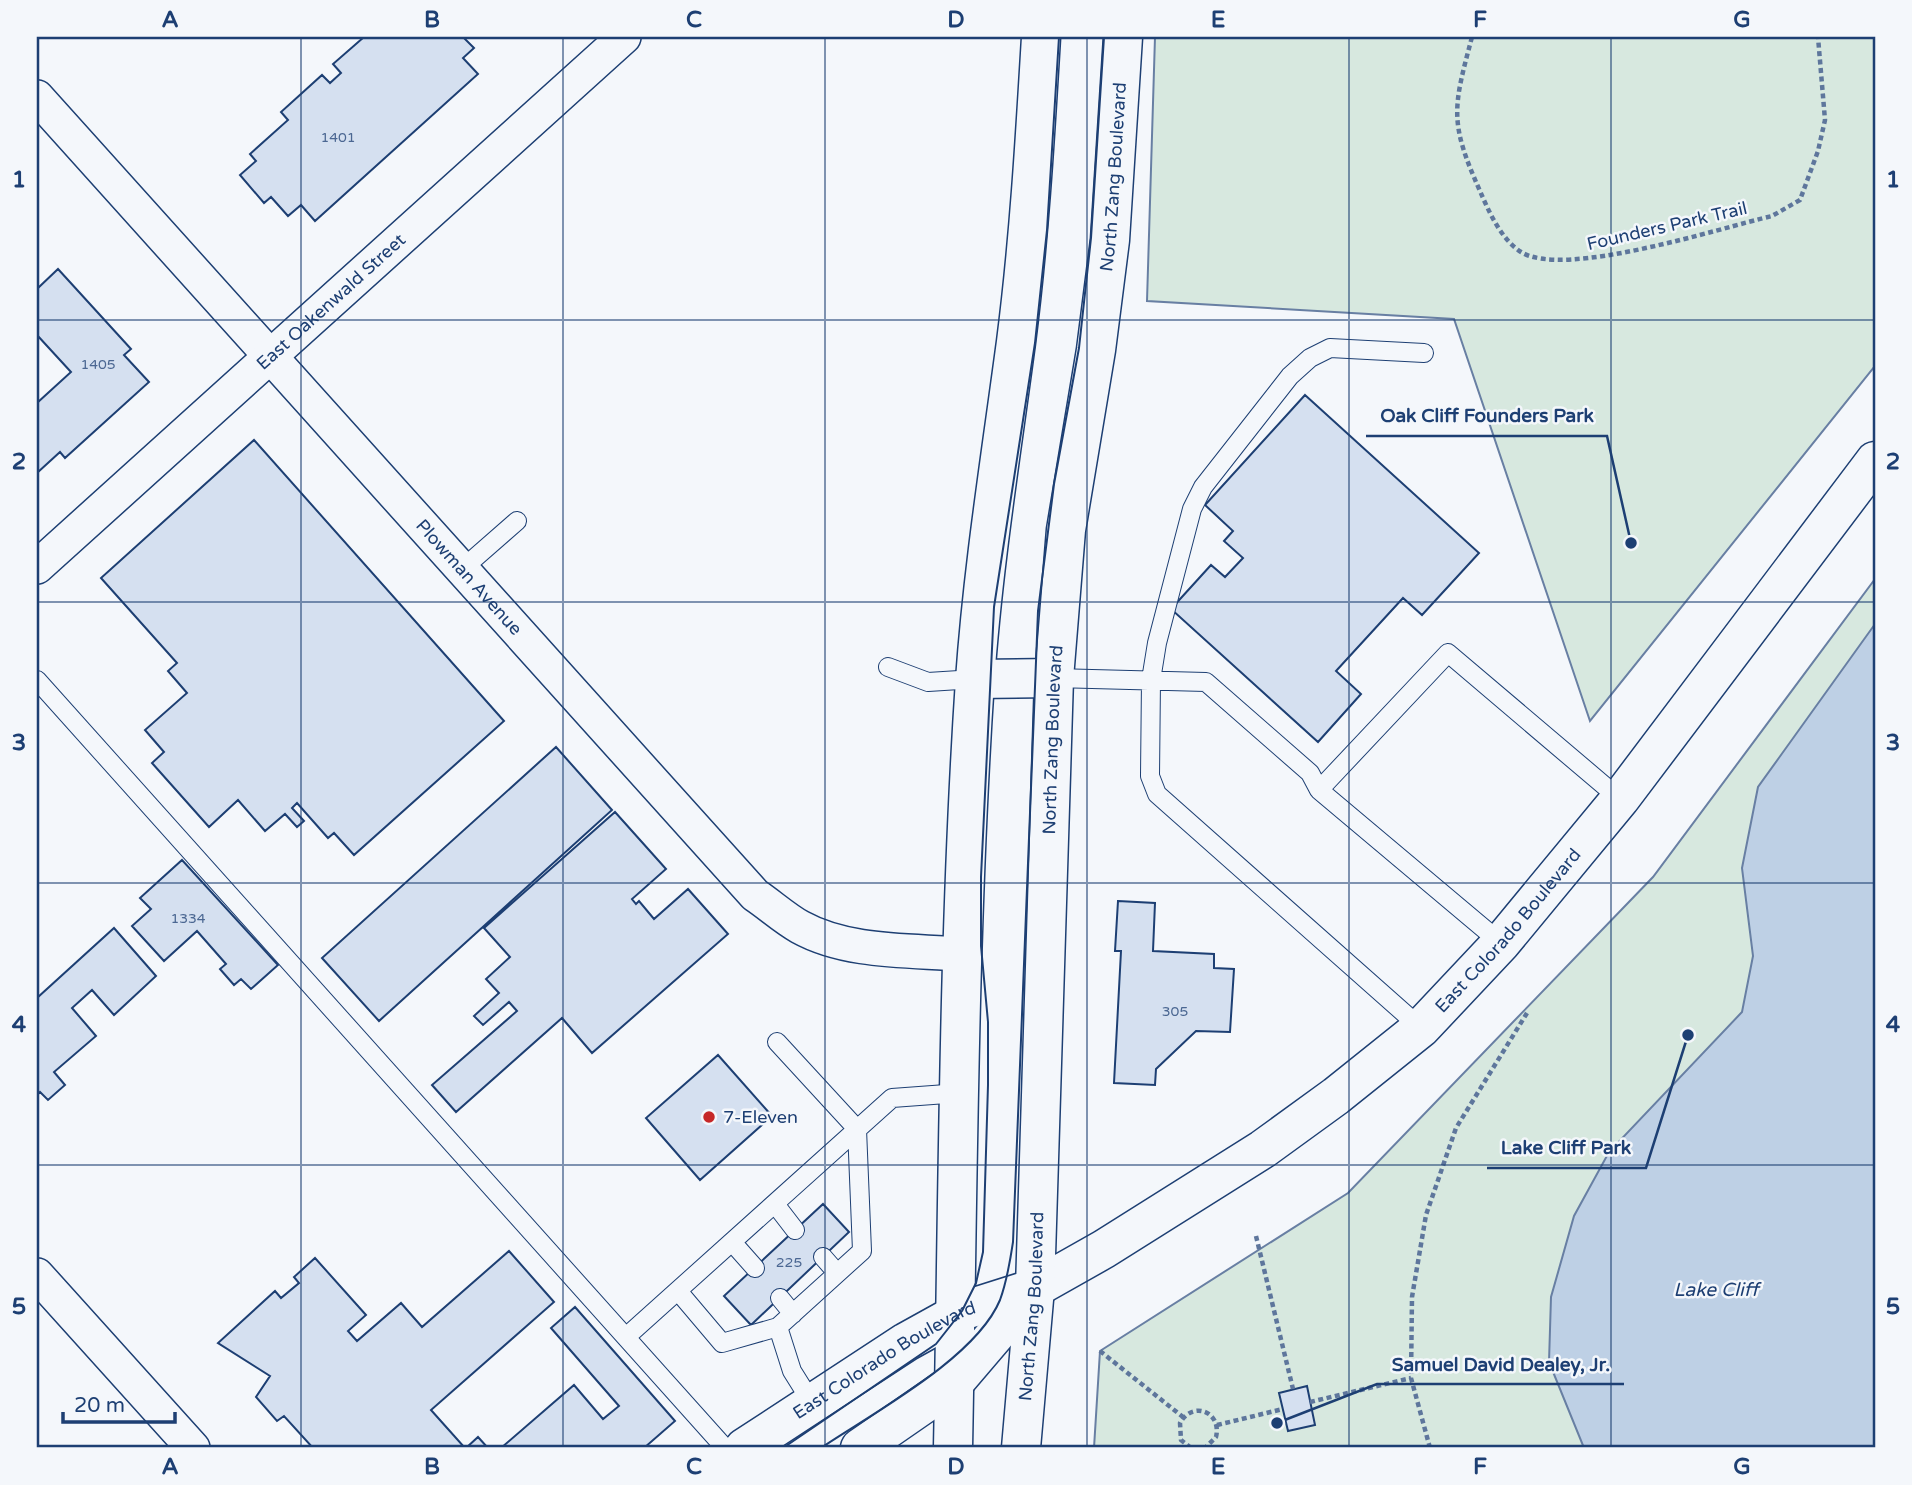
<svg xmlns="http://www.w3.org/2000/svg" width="1912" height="1485" font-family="'Varela Round',sans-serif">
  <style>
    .green { fill: #d7e8df; stroke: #687fa3; stroke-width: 2 }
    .water { fill: #bed0e5; stroke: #687fa3; stroke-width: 2 }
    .building { fill: #d5e0f0; stroke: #1d3f73; stroke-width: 2 }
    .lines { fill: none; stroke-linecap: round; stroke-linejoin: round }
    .service-casing { stroke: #1d3f73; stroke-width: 20 }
    .minor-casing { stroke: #1d3f73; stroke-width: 36 }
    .tertiary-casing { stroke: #1d3f73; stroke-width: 41 }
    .secondary-casing { stroke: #1d3f73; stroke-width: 41 }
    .path { stroke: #5e769c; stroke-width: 4.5; stroke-dasharray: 5 3.5; stroke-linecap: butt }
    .service { stroke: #f4f7fb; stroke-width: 18 }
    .minor { stroke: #f4f7fb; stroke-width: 33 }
    .tertiary { stroke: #f4f7fb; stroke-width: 38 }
    .secondary { stroke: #f4f7fb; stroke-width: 38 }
    .tram { stroke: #1d3f73; stroke-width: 2 }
    .grid { fill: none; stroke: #1d3f73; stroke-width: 2; stroke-opacity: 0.55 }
    .poi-dot { fill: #c62828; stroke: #f4f7fb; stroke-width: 2.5 }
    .labels { text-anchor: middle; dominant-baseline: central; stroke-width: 5; stroke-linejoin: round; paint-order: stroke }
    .number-label { font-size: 14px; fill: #4b6792 }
    .street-label { font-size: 18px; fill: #1d3f73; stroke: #f4f7fb }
    .poi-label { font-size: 18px; fill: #1d3f73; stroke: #f4f7fb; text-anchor: start }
    .water-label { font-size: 19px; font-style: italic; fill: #1d3f73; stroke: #f4f7fb }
    .leader { fill: none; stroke: #1d3f73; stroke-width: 2.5 }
    .callout-dot { fill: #1d3f73; stroke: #f4f7fb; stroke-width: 2.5 }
    .callout-label { font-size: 19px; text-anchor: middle; font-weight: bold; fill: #1d3f73; stroke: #f4f7fb; stroke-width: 5; stroke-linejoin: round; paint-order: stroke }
    .neatline { fill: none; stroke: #1d3f73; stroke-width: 2.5 }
    .grid-label { font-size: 23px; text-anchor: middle; font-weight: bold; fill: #1d3f73 }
  </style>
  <rect width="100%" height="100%" fill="#f4f7fb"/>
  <path class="green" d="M1155 37H1875V366L1590 721 1454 319 1147 301Z
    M1875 579V1448H1094L1100 1351 1348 1193 1653 877Z"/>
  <path class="water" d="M1875 624V1448H1584L1549 1362 1551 1297 1574 1216 1609 1152 1742 1012 1753 956 1742 868 1758 787Z"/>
  <path class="building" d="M364 37H463L474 48 463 58 478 74 315 221 301 205 288 216 271 197 264 203 240 175 256 161 250 154 288 120 281 112 322 75 330 83 341 73 333 64Z
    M58 269 131 349 124 355 149 382 65 458 60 452 37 473V403L71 372 37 335V289Z
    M1305 395 1479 553 1422 615 1403 598 1336 671 1361 694 1318 742 1171 609 1211 565 1225 577 1243 558 1224 541 1233 531 1205 505Z
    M254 440 504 721 354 855 334 833 328 838 297 803 292 808 304 821 297 827 285 814 265 831 238 800 209 827 152 763 164 752 145 730 187 693 168 671 177 663 101 578Z
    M556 747 612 810 379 1021 322 958Z
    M615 812 666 869 632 899 636 904 639 901 654 919 688 889 728 934 592 1053 562 1018 456 1112 432 1085 517 1011 509 1002 483 1025 474 1016 499 993 486 979 510 957 484 928Z
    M182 860 278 965 251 989 241 979 234 985 220 969 226 964 197 931 164 961 132 926 151 909 140 898Z
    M1118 901 1155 903 1153 951 1214 954V968L1234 969 1230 1032 1196 1031 1156 1069 1155 1085 1114 1083 1121 951H1115Z
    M114 928 156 976 114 1015 92 990 72 1008 96 1036 54 1072 65 1085 48 1100 40 1092 37 1095V998Z
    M718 1055 772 1116 700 1180 646 1118Z
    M823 1204 849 1232 751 1325 724 1296Z
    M509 1251 554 1302 431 1410 465 1448H313L284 1416 277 1421 256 1397 270 1376 218 1343 275 1291 281 1298 299 1283 294 1277 315 1258 366 1315 348 1331 357 1341 401 1303 422 1327Z
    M575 1307 675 1421 644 1448H501L574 1385 603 1419 619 1406 551 1328Z
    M1307 1386 1315 1425 1288 1431 1279 1393Z
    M478 1437 488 1448H466Z"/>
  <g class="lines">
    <defs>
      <path id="service" d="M461 570 517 521
        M888 667 928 682 975 679
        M1054 678 1206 682 1310 773 1319 790
        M37 680 725 1448
        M1501 943 1319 790 1448 653 1620 799
        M1421 1028 1157 794 1150 776 1151 680 1157 643 1192 509 1203 487 1290 376 1310 358 1330 348 1424 353
        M777 1042 857 1129 862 1251 778 1327 792 1371 812 1403
        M775 1204 795 1230
        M732 1242 755 1268
        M823 1257 837 1273
        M678 1291 722 1343 778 1327
        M780 1298 793 1314
        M626 1337 892 1098 960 1093"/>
      <g id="minor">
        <path id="s1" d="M37 97 755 895C770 905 784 918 800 927 847 953 908 950 960 954"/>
        <path id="s2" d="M37 567 624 37"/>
        <path d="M37 1275 193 1448"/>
      </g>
      <g id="tertiary">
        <path id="s3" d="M744 1448 906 1342 962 1311 1035 1288 1104 1249 1263 1149 1336 1096 1421 1028 1501 943 1620 799 1875 461"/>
        <path d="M860 1448 954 1383 1035 1288"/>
      </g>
      <g id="secondary">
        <path d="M975 679 1054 678"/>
        <path d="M953 1448C958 1192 958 936 975 680 983 566 1001 455 1016 342 1029 241 1035 138 1041 37"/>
        <path id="s4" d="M1021 1448 1035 1288 1054 678 1066 530 1096 350 1110 240 1123 37"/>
      </g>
    </defs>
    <use href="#service" class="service-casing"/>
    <use href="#minor" class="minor-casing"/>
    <use href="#tertiary" class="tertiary-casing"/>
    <use href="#secondary" class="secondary-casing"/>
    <path class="path" d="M1472 37C1453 108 1449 122 1480 191 1489 212 1501 239 1521 252 1564 279 1720 228 1772 216L1800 200 1818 151 1825 120 1818 37
      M1256 1236 1293 1389
      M1100 1351 1183 1417
      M1310 1402 1411 1378
      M1217 1425 1283 1409
      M1191 1448 1181 1440 1180 1423C1193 1400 1222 1412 1216 1437L1205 1448
      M1430 1448 1411 1378 1412 1297 1426 1215 1456 1128 1527 1013"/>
    <use href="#service" class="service"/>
    <use href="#minor" class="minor"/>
    <use href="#tertiary" class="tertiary"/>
    <use href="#secondary" class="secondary"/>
    <path class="tram" d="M783 1448 936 1344 962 1311 976 1283 983 1252 988 1085V1022L981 946V877L994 607 1035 343 1047 230 1059 37
      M821 1448C873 1413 976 1358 1000 1300 1007 1281 1010 1262 1013 1242L1038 611 1054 484 1079 348 1091 238 1104 37"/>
  </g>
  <path class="grid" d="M301 37V1448M563 37V1448M825 37V1448M1087 37V1448M1349 37V1448M1611 37V1448M37 320H1875M37 602H1875M37 883H1875M37 1165H1875"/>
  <circle class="poi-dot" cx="709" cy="1117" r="7"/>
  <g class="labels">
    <g class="number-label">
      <text x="338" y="137">1401</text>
      <text x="98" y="364">1405</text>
      <text x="188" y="918">1334</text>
      <text x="1175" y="1011">305</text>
      <text x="789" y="1262">225</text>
    </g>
    <g class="street-label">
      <text stroke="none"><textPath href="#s4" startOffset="1276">North Zang Boulevard</textPath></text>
      <text transform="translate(1667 226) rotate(-13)">Founders Park Trail</text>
      <text stroke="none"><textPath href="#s2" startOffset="396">East Oakenwald Street</textPath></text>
      <text stroke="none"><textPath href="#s1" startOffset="646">Plowman Avenue</textPath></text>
      <text stroke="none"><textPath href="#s4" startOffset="709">North Zang Boulevard</textPath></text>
      <text stroke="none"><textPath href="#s3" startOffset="931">East Colorado Boulevard</textPath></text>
      <text stroke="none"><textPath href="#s4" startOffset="142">North Zang Boulevard</textPath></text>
      <text stroke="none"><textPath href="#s3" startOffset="166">East Colorado Boulevard</textPath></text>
    </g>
    <g class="poi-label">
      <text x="723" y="1117">7-Eleven</text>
    </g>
    <g class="water-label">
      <text x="1716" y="1290">Lake Cliff</text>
    </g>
  </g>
  <path class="leader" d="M1631 543L1607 436H1366M1688 1035L1646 1168H1487M1277 1423L1377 1384H1624"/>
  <g class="callout-dot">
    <circle cx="1631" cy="543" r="7"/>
    <circle cx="1688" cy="1035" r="7"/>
    <circle cx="1277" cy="1423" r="7"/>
  </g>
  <g class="callout-label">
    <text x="1487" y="422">Oak Cliff Founders Park</text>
    <text x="1566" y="1154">Lake Cliff Park</text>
    <text x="1501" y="1371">Samuel David Dealey, Jr.</text>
  </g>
  <rect width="1912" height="1485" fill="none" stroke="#f4f7fb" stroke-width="77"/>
  <path d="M63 1412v10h112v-10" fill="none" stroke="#1d3f73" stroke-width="3.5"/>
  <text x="74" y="1412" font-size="21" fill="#1d3f73" stroke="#f4f7fb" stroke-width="5" paint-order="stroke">20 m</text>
  <rect x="38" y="38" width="1836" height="1408" class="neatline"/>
  <g class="grid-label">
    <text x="170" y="27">A</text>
    <text x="432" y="27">B</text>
    <text x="694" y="27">C</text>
    <text x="956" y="27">D</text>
    <text x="1218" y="27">E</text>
    <text x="1480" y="27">F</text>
    <text x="1742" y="27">G</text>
    <text x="19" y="187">1</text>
    <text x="1893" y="187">1</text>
    <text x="19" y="469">2</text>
    <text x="1893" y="469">2</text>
    <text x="19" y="750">3</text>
    <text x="1893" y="750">3</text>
    <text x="19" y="1032">4</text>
    <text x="1893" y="1032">4</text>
    <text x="19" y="1314">5</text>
    <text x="1893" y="1314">5</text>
    <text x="170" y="1474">A</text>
    <text x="432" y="1474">B</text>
    <text x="694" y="1474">C</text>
    <text x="956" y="1474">D</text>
    <text x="1218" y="1474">E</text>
    <text x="1480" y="1474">F</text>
    <text x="1742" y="1474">G</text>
  </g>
</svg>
